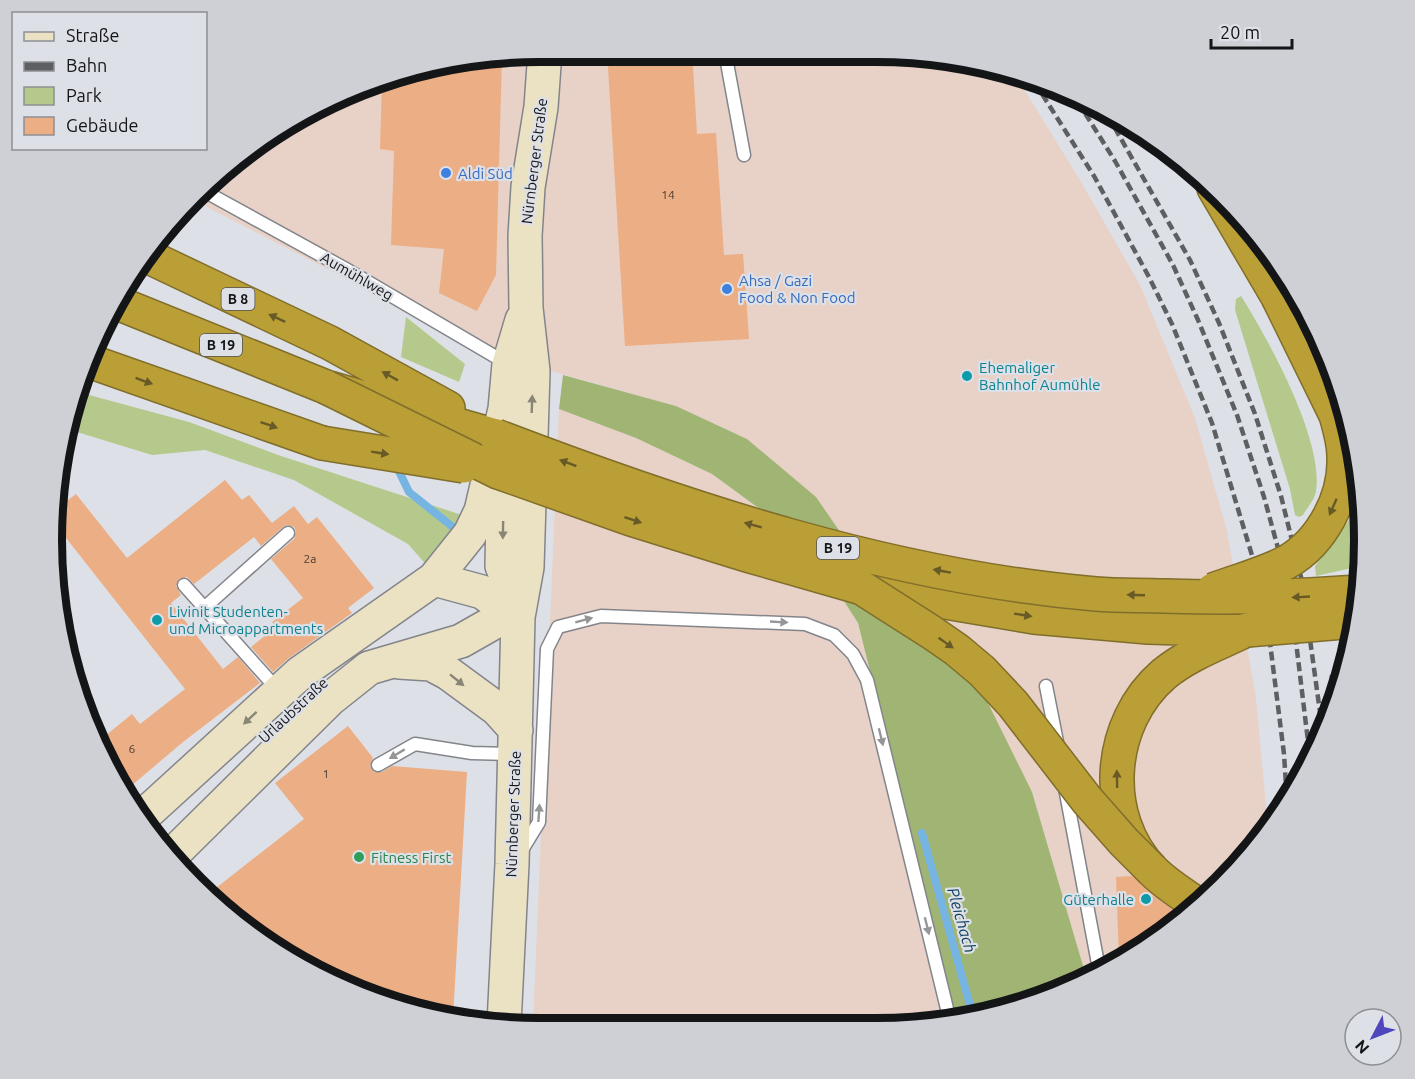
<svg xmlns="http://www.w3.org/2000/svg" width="1415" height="1079" font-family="Ubuntu,sans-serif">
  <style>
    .commercial { fill: #e8d1c6 }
    .green { fill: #b4c98b }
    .forest { fill: #a0b573 }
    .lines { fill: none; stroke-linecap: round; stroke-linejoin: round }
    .stream { stroke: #76b4e2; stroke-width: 8 }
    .building { fill: #ecae84 }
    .lane-casing { stroke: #83858b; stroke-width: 15 }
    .secondary-casing { stroke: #83858b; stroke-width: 36 }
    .highway-casing { stroke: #806e2b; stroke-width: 36 }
    .lane { stroke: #fff; stroke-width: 12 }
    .secondary { stroke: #eae2c3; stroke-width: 33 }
    .highway { stroke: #ba9e36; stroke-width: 33 }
    .rail { stroke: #5d5f62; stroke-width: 4.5; stroke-dasharray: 9 4.5; stroke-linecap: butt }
    .highway-bridge-casing { stroke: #806e2b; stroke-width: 36; stroke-linecap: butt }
    .highway-bridge { stroke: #ba9e36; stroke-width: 33 }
    .oneway { fill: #675a26 }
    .oneway2 { fill: #8a8676 }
    .oneway3 { fill: #959697 }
    .shop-dot { fill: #3f7fe0; stroke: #dee0e7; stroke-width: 2 }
    .culture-dot { fill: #0f9aa8; stroke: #dee0e7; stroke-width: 2 }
    .leisure-dot { fill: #2e9e5b; stroke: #dee0e7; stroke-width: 2 }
    .labels { text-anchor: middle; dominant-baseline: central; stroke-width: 4.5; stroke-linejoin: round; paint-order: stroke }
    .number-label { font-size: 12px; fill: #4a3b32 }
    .shield { fill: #dee0e7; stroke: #515255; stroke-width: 1.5 }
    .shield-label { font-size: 14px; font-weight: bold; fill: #141517 }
    .street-label { font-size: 15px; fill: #141517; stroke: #dee0e7 }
    .shop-label { font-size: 15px; fill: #366cbe; stroke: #dee0e7; text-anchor: start }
    .culture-label { font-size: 15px; fill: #0d838f; stroke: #dee0e7; text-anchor: start }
    .leisure-label { font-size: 15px; fill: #27864d; stroke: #dee0e7; text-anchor: start }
    .water-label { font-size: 16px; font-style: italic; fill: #104160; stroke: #dee0e7 }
    .rim { fill: none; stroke: #141517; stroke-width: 8 }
  </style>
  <rect width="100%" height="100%" fill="#dee0e7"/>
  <path class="commercial" d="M540 51 907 52 1002 68 1014 73 1080 180 1140 285 1195 418 1227 531 1256 699 1268 827 1221 885 1147 945 1086 976 1032 792 903 611 747 439 676 406 497 356 193 200 295 117 413 68Z
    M559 409 636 438 712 474 779 523 833 584 858 623 957 1020 939 1024H533Z"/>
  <path class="green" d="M1241 296C1268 339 1324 440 1316 491 1315 499 1307 508 1303 515L1299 517 1295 515 1290 489 1235 310 1236 299Z
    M406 317 465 364 459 382 401 357Z
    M78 392 189 422 278 455 468 517 431 570 408 544 294 480 205 450 152 455 77 432 66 426Z
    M1356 511 1361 513 1364 539 1361 566 1316 576 1315 566Z"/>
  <path class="forest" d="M563 375 676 406 747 439 816 497 856 555 903 611 988 703 1032 792 1086 976 1033 1002 957 1020 858 623 833 584 779 523 712 474 636 438 559 409Z
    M1343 673 1333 707 1329 675Z"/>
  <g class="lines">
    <path class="stream" d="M395 463 409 492 454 528
      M922 833 973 1016"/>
  </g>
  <path class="building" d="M607 51H692L697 134 716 133 724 255 743 254 749 339 625 346Z
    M502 56 496 275 477 311 439 293 444 249 391 245 394 151 380 149 382 80 413 68Z
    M225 480 242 500 249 495 272 523 294 506 308 524 317 517 374 588 348 608 352 613 289 658 273 672 251 647 276 627 272 622 303 598 271 559 294 539 296 532 294 527 287 525 283 527 261 546 254 537 194 584 187 577 179 579 176 586 181 595 171 603 223 669 238 657 260 683 183 742 124 792 99 741 132 714 140 724 185 689 55 524 56 509 76 494 127 558Z
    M348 726 373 758 370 766 374 772H382L392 766 467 772 453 1018 382 1002 268 946 207 895 304 819 275 783Z
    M1132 876 1152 895 1176 912V922L1147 945 1119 959 1116 877Z"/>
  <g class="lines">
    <defs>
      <path id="lane" d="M725 52 744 155
        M204 191 344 268 508 364
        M184 585 278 690
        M204 608 288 533
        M1046 686 1058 747
        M378 765 415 744 472 753 515 754
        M1065 788 1099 969
        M520 853 539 822 547 649 558 627 601 616 805 624 834 635 853 654 867 680 950 1021"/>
      <path id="secondary" d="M434 579 482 592 518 617
        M519 604 502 566 505 409 509 364 522 320
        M399 662 431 664 448 673 497 709 516 730
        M140 819 300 673 434 579 470 534 481 511 505 409
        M171 856 330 699 369 668 461 641 498 620 518 617
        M504 1024 512 864 518 617 527 567 533 371 526 308 525 236 528 187 541 107 545 51"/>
      <path id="highway" d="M1214 188 1278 297
        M147 256 330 343 448 408
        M115 302 326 387 496 436
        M89 361 322 443
        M862 588 1034 617 1148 627 1247 630
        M1197 904C1182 894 1166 884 1153 871 1100 817 1107 723 1164 674 1186 656 1214 645 1240 633"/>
    </defs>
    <use href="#lane" class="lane-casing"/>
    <use href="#secondary" class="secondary-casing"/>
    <use href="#highway" class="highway-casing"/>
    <use href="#lane" class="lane"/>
    <use href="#secondary" class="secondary"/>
    <use href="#highway" class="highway"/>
    <path class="rail" d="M1035 83 1094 176 1149 277 1172 324 1212 423 1264 595 1284 754 1287 801
      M1078 102 1115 161 1173 265 1198 320 1237 415 1264 497 1290 592 1310 758
      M1108 116 1190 260 1219 323 1255 414 1281 496 1302 581 1323 734"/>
    <defs>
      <path id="highway-bridge" d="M326 387 498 472 631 519 747 555 862 588 931 632 957 650 982 671 1013 704 1087 800 1124 842 1152 870
        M496 436C687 509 892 577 1096 594 1118 596 1141 595 1164 596 1230 598 1293 597 1359 592
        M322 443 464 466
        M1213 590C1237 581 1264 574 1287 562 1322 542 1346 497 1344 456 1344 442 1340 429 1336 415L1278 297
        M1247 630 1356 621"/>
    </defs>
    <use href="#highway-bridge" class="highway-bridge-casing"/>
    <use href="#highway-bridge" class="highway-bridge"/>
  </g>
  <defs><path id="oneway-solid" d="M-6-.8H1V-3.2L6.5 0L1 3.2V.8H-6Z" transform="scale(1.5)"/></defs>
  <g class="oneway">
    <use href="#oneway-solid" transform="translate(277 318) rotate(-155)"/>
    <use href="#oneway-solid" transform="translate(390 376) rotate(-151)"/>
    <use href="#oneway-solid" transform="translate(144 381) rotate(20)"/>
    <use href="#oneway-solid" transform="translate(269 425) rotate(19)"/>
    <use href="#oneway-solid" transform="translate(380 453) rotate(9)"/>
    <use href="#oneway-solid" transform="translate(568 463) rotate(-159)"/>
    <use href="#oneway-solid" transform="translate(1333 507) rotate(114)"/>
    <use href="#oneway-solid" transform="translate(633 520) rotate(18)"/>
    <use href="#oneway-solid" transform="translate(753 525) rotate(-165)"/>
    <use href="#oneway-solid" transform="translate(942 571) rotate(-170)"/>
    <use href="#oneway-solid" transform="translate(1136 595) rotate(-178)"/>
    <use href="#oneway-solid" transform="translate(1301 597) rotate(177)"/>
    <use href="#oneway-solid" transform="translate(1023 615) rotate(9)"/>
    <use href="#oneway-solid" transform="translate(946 643) rotate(35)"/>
    <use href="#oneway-solid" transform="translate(1117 779) rotate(-91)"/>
  </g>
  <g class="oneway2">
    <use href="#oneway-solid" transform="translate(532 404) rotate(-88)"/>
    <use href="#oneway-solid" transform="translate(503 530) rotate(91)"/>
    <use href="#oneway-solid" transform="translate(457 680) rotate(39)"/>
    <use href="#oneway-solid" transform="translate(250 718) rotate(137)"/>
  </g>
  <g class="oneway3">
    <use href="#oneway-solid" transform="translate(584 620) rotate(-15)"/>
    <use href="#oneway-solid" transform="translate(779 622) rotate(3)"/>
    <use href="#oneway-solid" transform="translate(881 737) rotate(76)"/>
    <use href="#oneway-solid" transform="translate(397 754) rotate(149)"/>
    <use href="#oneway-solid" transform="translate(539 813) rotate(-86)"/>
    <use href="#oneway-solid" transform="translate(927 926) rotate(76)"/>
  </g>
  <g class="shop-dot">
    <circle cx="446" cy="173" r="6"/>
    <circle cx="727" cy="289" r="6"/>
  </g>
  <g class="culture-dot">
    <circle cx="967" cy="376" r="6"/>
    <circle cx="157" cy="620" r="6"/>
    <circle cx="1146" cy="899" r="6"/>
  </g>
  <circle class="leisure-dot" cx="359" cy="857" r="6"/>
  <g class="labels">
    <g class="number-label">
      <text x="668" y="194">14</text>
      <text x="310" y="558">2a</text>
      <text x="132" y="748">6</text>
      <text x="326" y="773">1</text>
    </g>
    <g class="shield">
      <rect x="221.5" y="288" width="33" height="22" rx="4.5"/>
      <rect x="200" y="334" width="42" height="22" rx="4.5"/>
      <rect x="817" y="537" width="42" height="22" rx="4.5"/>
    </g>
    <g class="shield-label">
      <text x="238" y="299">B 8</text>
      <text x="221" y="345">B 19</text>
      <text x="838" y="548">B 19</text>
    </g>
    <g class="street-label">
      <text transform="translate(534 161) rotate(-83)">Nürnberger Straße</text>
      <text transform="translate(357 276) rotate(30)">Aumühlweg</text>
      <text transform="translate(293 710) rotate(-43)">Urlaubstraße</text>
      <text transform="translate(513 814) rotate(-88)">Nürnberger Straße</text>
    </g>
    <g class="shop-label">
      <text x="458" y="173">Aldi Süd</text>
      <text x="739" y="280">Ahsa / Gazi<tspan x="739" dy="17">Food &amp; Non Food</tspan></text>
    </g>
    <g class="culture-label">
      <text x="979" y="367">Ehemaliger<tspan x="979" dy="17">Bahnhof Aumühle</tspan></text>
      <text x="169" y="611">Livinit Studenten-<tspan x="169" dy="17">und Microappartments</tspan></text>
      <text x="1134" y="899" text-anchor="end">Güterhalle</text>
    </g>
    <g class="leisure-label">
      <text x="371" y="857">Fitness First</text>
    </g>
    <g class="water-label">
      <text transform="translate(962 920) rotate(74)">Pleichach</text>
    </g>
  </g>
  <path d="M0 0H1415V1079H0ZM540 62H876A478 478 0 0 1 1354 540V540A478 478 0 0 1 876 1018H540A478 478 0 0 1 62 540V540A478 478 0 0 1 540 62Z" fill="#ced0d6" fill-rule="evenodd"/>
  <path class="rim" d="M540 62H876A478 478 0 0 1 1354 540V540A478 478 0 0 1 876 1018H540A478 478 0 0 1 62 540V540A478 478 0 0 1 540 62Z"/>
  <rect x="12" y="12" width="195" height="138" fill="#dee0e7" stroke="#8d8f94" stroke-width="1.5"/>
  <rect x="24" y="32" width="30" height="9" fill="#eae2c3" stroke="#8d8f94" stroke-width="1.5"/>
  <text x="66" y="42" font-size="18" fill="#141517">Straße</text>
  <rect x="24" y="62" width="30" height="9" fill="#5d5f62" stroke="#8d8f94" stroke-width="1.5"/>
  <text x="66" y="72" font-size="18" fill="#141517">Bahn</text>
  <rect x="24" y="87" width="30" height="18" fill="#b4c98b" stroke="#8d8f94" stroke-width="1.5"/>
  <text x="66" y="102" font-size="18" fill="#141517">Park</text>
  <rect x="24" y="117" width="30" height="18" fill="#ecae84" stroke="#8d8f94" stroke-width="1.5"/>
  <text x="66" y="132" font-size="18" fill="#141517">Gebäude</text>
  <g transform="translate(1373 1037) rotate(228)"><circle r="28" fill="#dee0e7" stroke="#8d8f94" stroke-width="1.5"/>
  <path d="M0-4.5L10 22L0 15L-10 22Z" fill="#4f45bc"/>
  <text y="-9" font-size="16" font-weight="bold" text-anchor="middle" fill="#141517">N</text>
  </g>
  <path d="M1211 39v9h81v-9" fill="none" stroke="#141517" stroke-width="3"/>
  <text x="1220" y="39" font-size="18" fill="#141517" stroke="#dee0e7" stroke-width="4.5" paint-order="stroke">20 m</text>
</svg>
